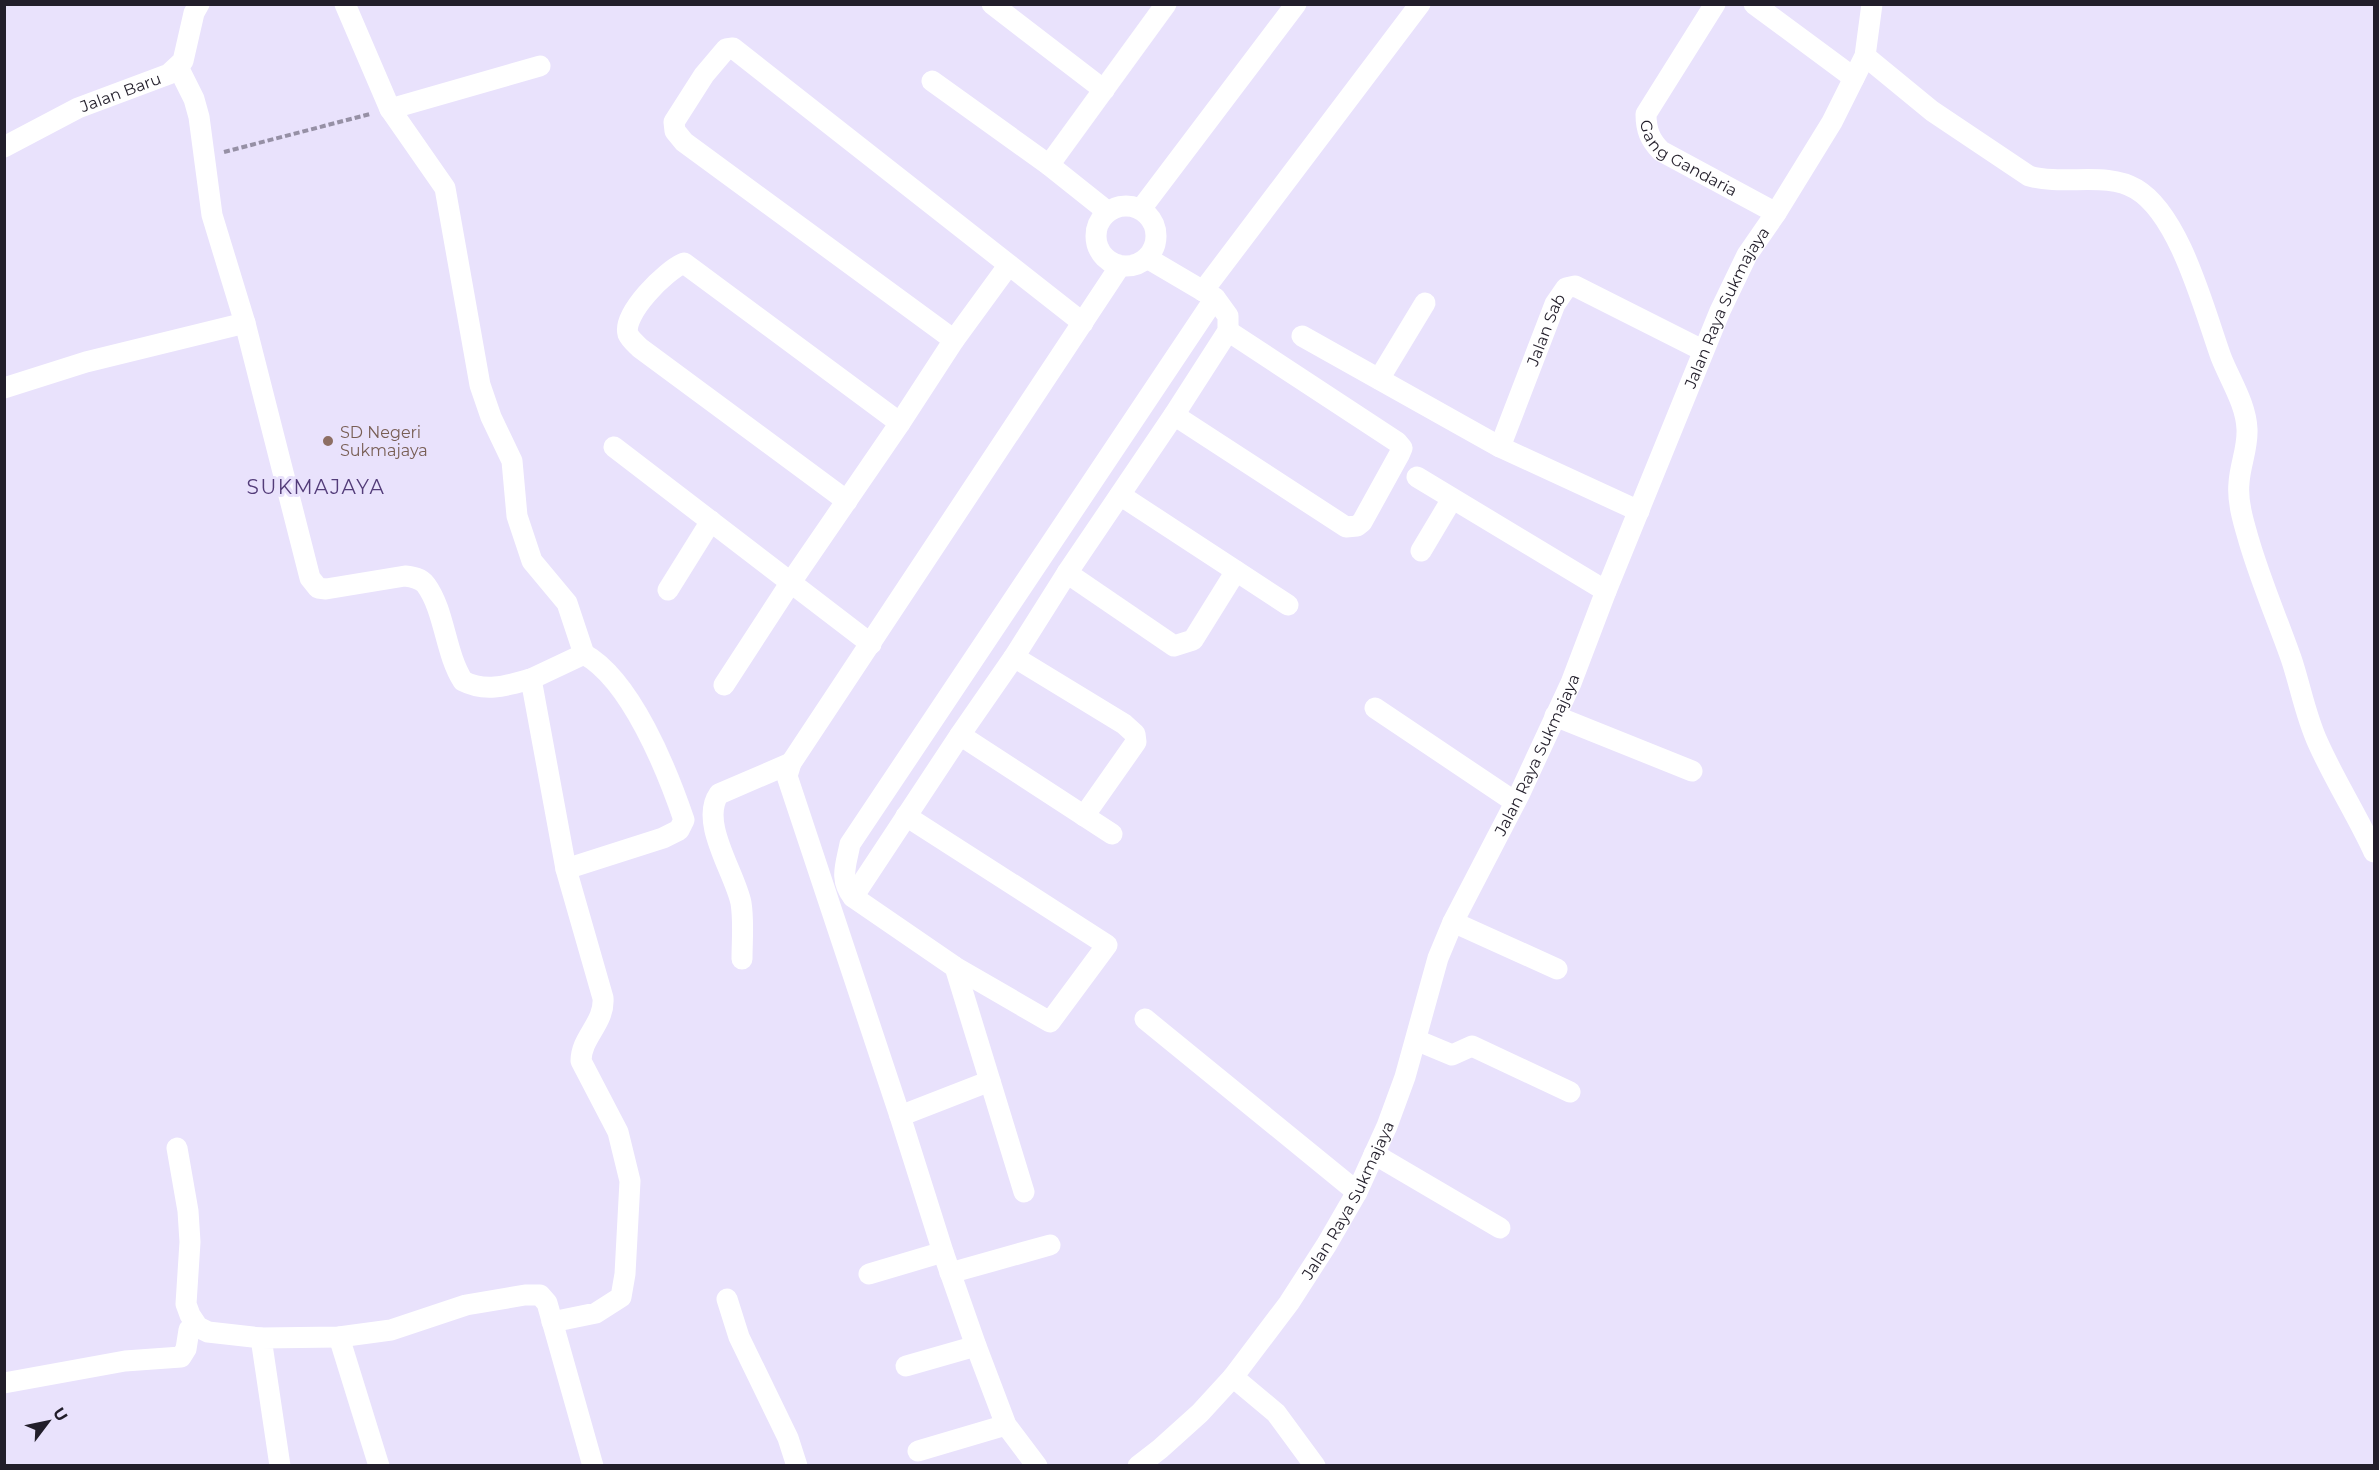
<svg xmlns="http://www.w3.org/2000/svg" width="2379" height="1470" font-family="Montserrat,sans-serif">
  <style>
    .lines { fill: none; stroke-linecap: round; stroke-linejoin: round }
    .path { stroke: #9690a5; stroke-width: 4; stroke-dasharray: 6 3; stroke-linecap: butt }
    .minor { stroke: #fff; stroke-width: 21 }
    .education-dot { fill: #8d6e63; stroke: #e9e2fc; stroke-width: 2 }
    .labels { text-anchor: middle; dominant-baseline: central; stroke-width: 6; stroke-linejoin: round; paint-order: stroke }
    .street-label { font-size: 16px; fill: #221e2a; stroke: #e9e2fc }
    .education-label { font-size: 16px; fill: #785e54; stroke: #e9e2fc; text-anchor: start }
    .quarter-label { font-size: 20px; letter-spacing: 1.5px; fill: #533c79; stroke: #e9e2fc }
  </style>
  <rect width="100%" height="100%" fill="#e9e2fc"/>
  <g class="lines">
    <path class="path" d="M224 152 370 114"/>
    <g class="minor">
      <path d="M345 4 390 109 445 188 480 385 491 417 512 461 517 516 532 561 567 603 584 654"/>
      <path d="M992 4 1104 90"/>
      <path id="s1" d="M1715 4 1646 114C1646 130 1650 140 1661 151L1776 213"/>
      <path d="M1754 4 1854 78"/>
      <path d="M1865 56 1932 111 2029 176C2064 186 2106 171 2136 189 2180 215 2204 310 2221 357 2230 380 2246 404 2247 429 2248 448 2240 465 2239 483 2237 502 2244 524 2249 541 2261 582 2278 621 2292 661 2301 689 2306 717 2318 743 2335 781 2357 815 2374 852"/>
      <path d="M178 67 194 99 199 117 212 215 245 323 310 578 318 588 326 589 405 576C413 577 421 578 426 585 445 611 445 653 463 681 486 693 509 685 531 679L566 869 603 998C605 1023 581 1037 581 1061L618 1132 630 1181 625 1274 621 1297 596 1313 552 1322"/>
      <path d="M932 81 1049 165 1108 212"/>
      <path d="M390 109 540 66"/>
      <path id="s2" d="M4 147 78 108 169 74 183 61 194 13 199 4"/>
      <path d="M1049 165 1166 4"/>
      <circle cx="1126" cy="236" r="30"/>
      <path d="M1141 209 1296 4"/>
      <path d="M1203 291 1420 4"/>
      <path d="M1302 336 1500 447 1639 511"/>
      <path d="M954 340 684 142 675 131 674 122 704 75 726 49 733 48 1083 323"/>
      <path d="M1379 379 1425 303"/>
      <path d="M4 388 86 362 245 323"/>
      <path d="M1174 415 1346 527 1357 526 1362 522 1399 455 1402 448 1397 442 1228 331"/>
      <path d="M614 447 871 644"/>
      <path id="s3" d="M1500 447 1555 304 1566 288 1575 286 1702 350"/>
      <path d="M1417 477 1606 591"/>
      <path d="M1120 495 1288 605"/>
      <path d="M847 501 640 348C636 344 630 339 628 334 622 314 666 270 684 263L900 423"/>
      <path d="M1421 551 1452 499"/>
      <path d="M1067 573 1174 646 1193 640 1236 571"/>
      <path d="M668 590 711 521"/>
      <path d="M1014 657 1124 724 1135 734 1136 742 1084 816"/>
      <path d="M531 679 584 654C631 680 667 770 684 820L679 830 663 838 566 869"/>
      <path d="M724 685 791 582 900 423 954 340 1008 266"/>
      <path d="M1375 708 1515 802"/>
      <path d="M1555 716 1692 771"/>
      <path d="M960 735 1112 834"/>
      <path d="M906 816 1107 945 1050 1022 955 967 853 897C839 879 846 865 850 844L1215 298"/>
      <path d="M853 897 960 735 1014 657 1067 573 1174 415 1228 331V316L1215 298 1147 258"/>
      <path d="M1453 922 1557 969"/>
      <path d="M742 959C742 941 744 921 741 903 735 873 699 822 719 794L791 763"/>
      <path d="M1145 1019 1357 1192"/>
      <path d="M1416 1040 1452 1055 1472 1046 1570 1092"/>
      <path d="M990 1081 1024 1192"/>
      <path d="M900 1116 990 1081 955 967"/>
      <path d="M177 1148 188 1211 190 1242 186 1304 190 1315 198 1327 208 1332 261 1338"/>
      <path d="M1374 1154 1500 1228"/>
      <path d="M950 1273 1050 1245"/>
      <path d="M869 1274 943 1252"/>
      <path d="M727 1299 739 1337 788 1438 797 1466"/>
      <path d="M339 1337 379 1466"/>
      <path d="M906 1366 976 1346"/>
      <path d="M1233 1377 1276 1413 1315 1466"/>
      <path d="M4 1383 125 1361 181 1357 186 1349 189 1330 198 1327"/>
      <path d="M918 1451 1006 1425"/>
      <path d="M280 1466 261 1338 339 1337 391 1330 466 1305 525 1295H540L547 1303 593 1466"/>
      <path d="M1037 1466 1006 1425 976 1346 943 1252 900 1116 787 776 791 763 1120 266"/>
      <path id="s4" d="M1138 1466 1160 1449 1200 1413 1233 1377 1289 1303 1327 1244 1357 1192 1387 1126 1405 1077 1438 958 1453 922 1519 795 1571 683 1606 591 1720 311 1747 255 1776 213 1832 122 1865 56 1872 4"/>
    </g>
  </g>
  <circle class="education-dot" cx="328" cy="441" r="6"/>
  <g class="labels">
    <g class="street-label">
      <text stroke="none"><textPath href="#s2" startOffset="129">Jalan Baru</textPath></text>
      <text stroke="none"><textPath href="#s1" startOffset="196">Gang Gandaria</textPath></text>
      <text stroke="none"><textPath href="#s4" startOffset="1314">Jalan Raya Sukmajaya</textPath></text>
      <text stroke="none"><textPath href="#s3" startOffset="126">Jalan Sab</textPath></text>
      <text stroke="none"><textPath href="#s4" startOffset="828">Jalan Raya Sukmajaya</textPath></text>
      <text stroke="none"><textPath href="#s4" startOffset="342">Jalan Raya Sukmajaya</textPath></text>
    </g>
    <g class="education-label">
      <text x="340" y="432">SD Negeri<tspan x="340" dy="18">Sukmajaya</tspan></text>
    </g>
    <g class="quarter-label">
      <text x="316" y="487">SUKMAJAYA</text>
    </g>
  </g>
  <rect width="2379" height="1470" fill="none" stroke="#221e2a" stroke-width="12"/>
  <g transform="translate(48 1422) rotate(58)" stroke="#e9e2fc" stroke-width="4.5" paint-order="stroke">
  <path d="M0-4.5L10 22L0 15L-10 22Z" fill="#221e2a"/>
  <text y="-9" font-size="16" font-weight="bold" text-anchor="middle" fill="#221e2a">U</text>
  </g>
</svg>
